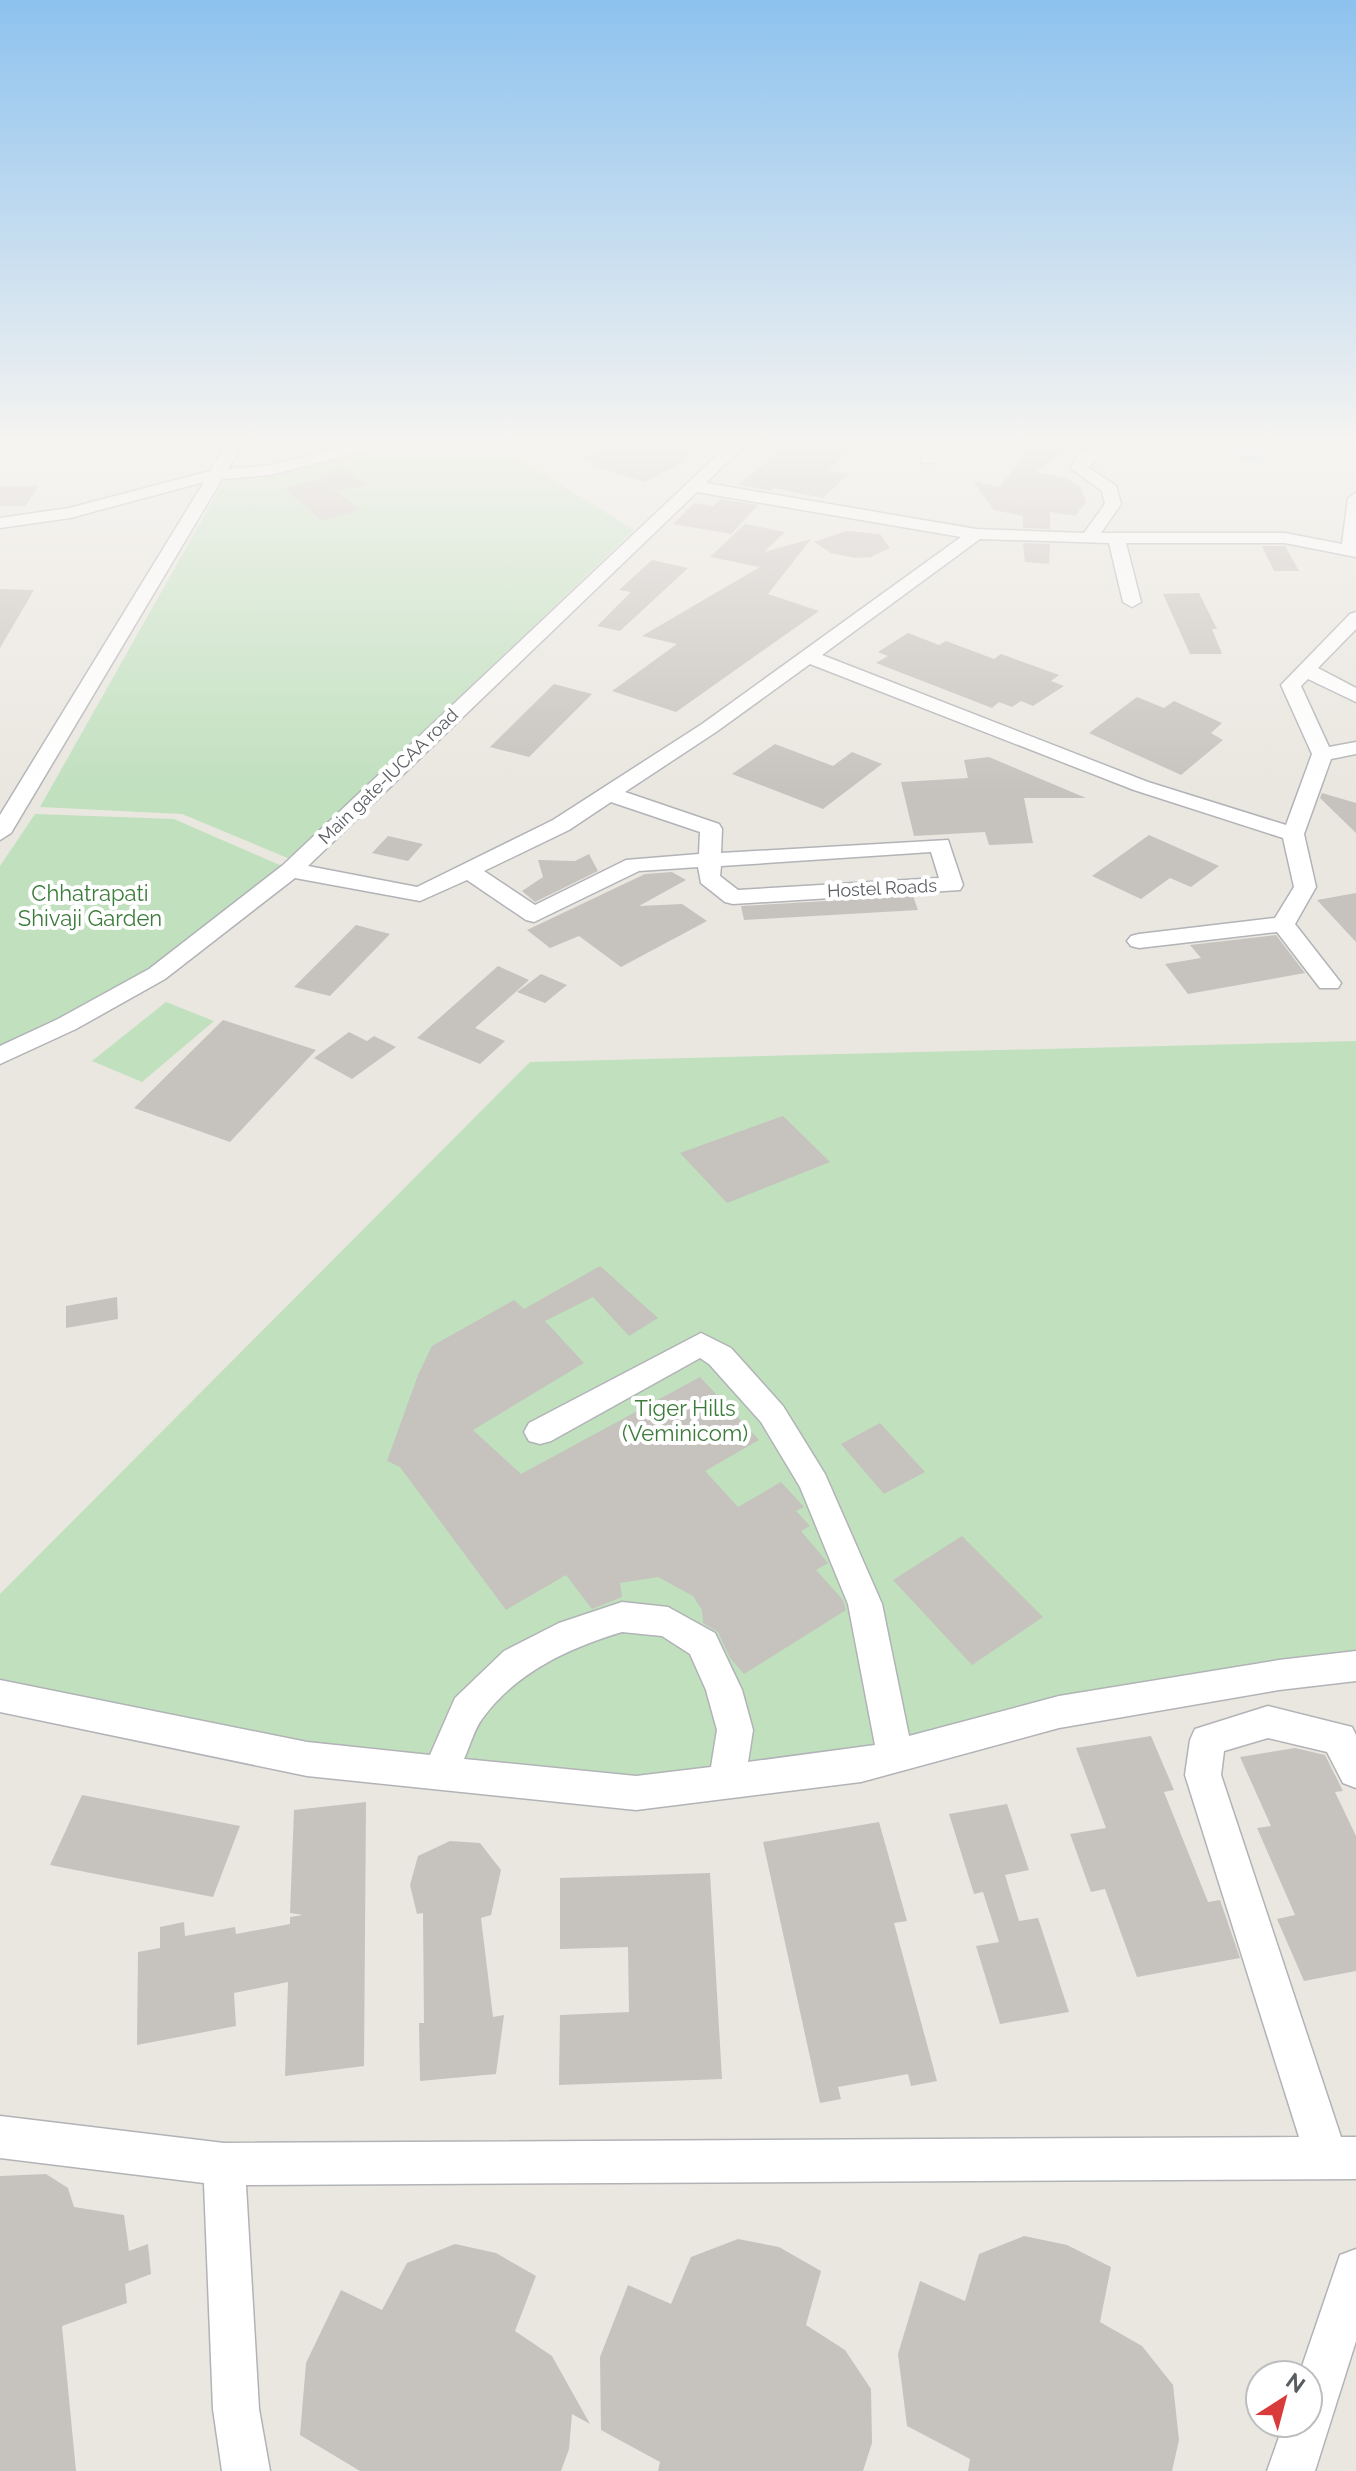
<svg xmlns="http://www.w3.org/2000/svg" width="1356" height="2471" font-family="Raleway,sans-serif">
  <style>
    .green { fill: #c0e0be }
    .water { fill: #a4d7f6 }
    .building { fill: #c6c2be }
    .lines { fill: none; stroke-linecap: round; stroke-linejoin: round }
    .minor-casing { stroke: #b1b3b7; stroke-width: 3 }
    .minor { fill: #fff; fill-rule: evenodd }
    .labels { text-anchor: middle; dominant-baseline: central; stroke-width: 8; stroke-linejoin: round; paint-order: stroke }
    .far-street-label { font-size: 18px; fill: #595c60; stroke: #fff }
    .park-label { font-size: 22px; fill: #3c7c3b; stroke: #fff }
  </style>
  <rect width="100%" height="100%" fill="#eae7e0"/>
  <path class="green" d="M247 445H336C306 452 274 465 245 448Z
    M394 445H496L634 530 290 859 182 814 40 807 225 479 330 462Z
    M35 814 174 819 291 870 157 974 0 1045V866Z
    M166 1002 214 1021 142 1082 92 1061Z
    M1356 1041V1666L636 1793 0 1696V1594L530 1062Z"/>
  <path class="water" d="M1204 445H1279L1260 463 1199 449Z"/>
  <path class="building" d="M610 445H707L678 460 684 462 644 482 591 465 595 463 583 459Z
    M787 445H854L828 470 849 474 823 498 774 488 771 491 738 485Z
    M1032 445H1073L1036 472 1067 478 1081 488 1086 502 1075 516 1050 512V529L1023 528V516L994 510 973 481 1000 487Z
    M343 468 366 485 339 491 317 475Z
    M321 479 361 510 321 520 285 488Z
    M0 486H39L25 506H0Z
    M721 499 758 505 731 534 673 524 694 503 713 506Z
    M745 524 785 532 764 552 811 539 768 594 819 611 676 712 612 691 677 644 642 636 760 567 710 557Z
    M846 531 880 534 890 548 871 557 855 558 831 553 814 542Z
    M1023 543 1050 544 1049 564 1025 562Z
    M1262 546H1285L1299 571H1274Z
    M652 560 688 568 620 631 597 626 631 592 619 590Z
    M0 589 34 590 0 648Z
    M1199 593 1217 629H1212L1222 654H1190L1163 594Z
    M908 633 939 645 946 641 994 659 1001 654 1059 675 1051 681 1064 686 1033 706 1021 701 1012 707 999 702 992 708 876 663 888 656 878 652Z
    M554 684 592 694 529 757 490 747Z
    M1137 697 1164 708 1174 701 1222 723 1211 733 1223 740 1181 775 1089 733Z
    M775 744 833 766 852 752 882 764 823 809 732 774Z
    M989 757 1086 798H1024L1033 843 989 845 985 832 914 836 901 782 968 778 964 760Z
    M1322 793 1356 803V833L1320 798Z
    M1149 835 1219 866 1191 887 1170 878 1141 899 1092 876Z
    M388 836 423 844 408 861 372 853Z
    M589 854 598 871 535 902 522 891 543 877 538 860 575 861Z
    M672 872 686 880 639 906 682 904 707 921 621 967 579 936 550 948 527 930 645 874Z
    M1356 893V942L1317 900Z
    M913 896 918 910 744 920 741 906Z
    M356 925 390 934 330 996 294 987Z
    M1276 935 1305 973 1188 994 1165 964 1201 958 1190 945Z
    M498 966 529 980 475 1028 505 1041 480 1064 417 1038Z
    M541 974 567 985 545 1003 517 992Z
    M223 1020 316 1050 230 1142 134 1108Z
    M349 1032 367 1041 374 1036 396 1047 352 1079 314 1058Z
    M783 1116 830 1162 727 1203 680 1153Z
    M600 1266 658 1318 629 1336 593 1297 545 1321 584 1363 473 1430 521 1474 700 1377 759 1440 705 1471 738 1507 781 1482 804 1507 796 1511 810 1526 801 1531 828 1563 816 1570 843 1600 846 1610 744 1674 730 1658 718 1632 703 1623 702 1610 693 1596 658 1577 620 1583 622 1597 592 1609 566 1575 506 1610 400 1467 387 1461 418 1375 432 1346 514 1300 524 1309Z
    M117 1297 118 1319 66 1328V1306Z
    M880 1423 925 1472 884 1494 841 1444Z
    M962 1536 1043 1617 972 1665 893 1580Z
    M1151 1736 1174 1790 1164 1792 1208 1902 1220 1900 1240 1958 1137 1977 1105 1889 1091 1892 1070 1834 1106 1828 1076 1748Z
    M1295 1748 1325 1755 1343 1791 1335 1792 1356 1836V1971L1304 1981 1277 1919 1295 1915 1257 1828 1271 1826 1240 1757Z
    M82 1795 240 1826 213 1897 50 1865Z
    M366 1802 364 2066 285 2076 288 1982 234 1993 236 2026 137 2045 138 1952 160 1948V1927L184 1922 185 1936 235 1927 236 1934 290 1924V1917L303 1915 290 1913 294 1810Z
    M1007 1804 1029 1870 1005 1875 1019 1921 1038 1918 1069 2012 1000 2024 976 1946 999 1942 983 1892 974 1894 949 1814Z
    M879 1822 907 1921 894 1923 937 2081 911 2086 908 2074 838 2087 841 2099 820 2103 763 1842Z
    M450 1841 480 1843 501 1870 491 1915 481 1918 493 2017 504 2015 496 2074 420 2081 419 2023H424L423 1913 417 1914 410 1885 418 1856Z
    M710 1873 722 2079 559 2085 560 2015 629 2012 628 1947 560 1949V1878Z
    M46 2174 68 2188 74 2207 124 2215 129 2251 148 2244 151 2274 125 2284 127 2303 62 2326 76 2471H0V2176Z
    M1024 2236 1067 2245 1111 2267 1100 2322 1142 2346 1173 2385 1179 2440 1172 2471H968L970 2459 907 2426 898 2354 920 2281 965 2301 979 2254Z
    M738 2239 779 2247 821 2271 806 2325 845 2350 871 2389 872 2443 863 2471H658L660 2462 601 2430 600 2357 628 2285 671 2304 691 2257Z
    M455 2244 496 2253 536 2276 515 2331 552 2356 590 2424 572 2414 569 2449 561 2471H360L300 2435 306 2363 341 2290 382 2310 407 2263Z"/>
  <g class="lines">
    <defs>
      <path id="minor" d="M226 445H242L228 469 270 465 352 445H378L376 448 270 475 222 479 11 833 0 840V815L204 482 70 518 0 528V518L69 508 210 471Z
        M728 445H745L706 483 976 529 1084 533 1105 504 1102 491 1071 468C1078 450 1093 444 1111 445L1088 467 1116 486 1121 504 1101 533H1285L1342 544 1348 498 1356 493V557L1285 543H1126L1141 602 1132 607 1123 602 1109 543 980 539 822 655 1148 782 1286 825 1312 754 1281 685 1350 614 1356 612V629L1318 668 1356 688V702L1308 679 1301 686 1329 747 1356 742V754L1331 759 1304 834 1316 887 1295 924 1341 983 1338 988H1320L1277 932 1139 948 1131 946 1127 941 1131 936 1139 934 1275 918 1294 887 1283 838 1134 790 810 664 716 732 625 792 719 824 722 829 721 853 948 840 963 885 960 890 733 904 725 902 701 883 698 867 639 871 534 922 526 920 467 880 420 901 295 878 165 979 76 1029 0 1064V1046L58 1019 149 969 283 865ZM697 492 961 537 702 724 553 820 417 887 308 866ZM611 802 700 832 699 854 626 860 535 905 484 871 569 830ZM931 852 939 878 738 890 720 876 721 866Z
        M934 445H951L934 463H922L920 460Z
        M701 1333 731 1348 783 1406 825 1474 882 1604 909 1736 1059 1696 1279 1660 1356 1651V1681L1279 1690 1059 1728 861 1782 636 1810 307 1776 0 1712V1680L307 1742 430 1755 455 1698 504 1651 559 1623 622 1602 668 1607 715 1633 742 1690 753 1730 748 1762 875 1745 848 1604 800 1487 761 1422 709 1364 700 1358 551 1441 540 1444 529 1441 524 1432 529 1423ZM622 1632 662 1636 690 1654 706 1690 717 1730 711 1767 636 1776 464 1759C470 1746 474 1730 482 1719 516 1672 569 1648 622 1632Z
        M1268 1706 1352 1727 1356 1735V1788L1343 1783 1327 1752 1268 1738 1224 1751 1221 1775 1341 2137H1356V2179L246 2185 259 2409 270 2471H222L213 2409 204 2183 0 2158V2116L224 2143 1299 2137 1185 1775 1190 1740 1195 1729Z
        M1356 2249V2341L1315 2471H1267L1284 2423H1308V2375H1299L1340 2255Z"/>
    </defs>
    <use href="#minor" class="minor-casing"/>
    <use href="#minor" class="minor"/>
  </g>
  <linearGradient id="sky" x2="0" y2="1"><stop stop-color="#8dc2ee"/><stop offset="0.56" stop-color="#f6f4f1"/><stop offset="1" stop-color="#f6f4f1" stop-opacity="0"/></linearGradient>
  <rect width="1356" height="791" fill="url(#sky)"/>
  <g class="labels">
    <g class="far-street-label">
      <text transform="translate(388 776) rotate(-44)">Main gate-IUCAA road</text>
      <text transform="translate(882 888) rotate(-3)">Hostel Roads</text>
    </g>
    <g class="park-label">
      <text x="90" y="893">Chhatrapati<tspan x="90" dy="25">Shivaji Garden</tspan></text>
      <text x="685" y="1408">Tiger Hills<tspan x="685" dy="25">(Veminicom)</tspan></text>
    </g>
  </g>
  <g transform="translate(1284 2399) rotate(36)"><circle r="38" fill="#ffffff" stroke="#bdbebf" stroke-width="2"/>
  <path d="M0-6L14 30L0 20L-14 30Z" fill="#d83b39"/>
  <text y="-12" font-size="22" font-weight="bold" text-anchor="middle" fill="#595c60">N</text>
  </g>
</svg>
